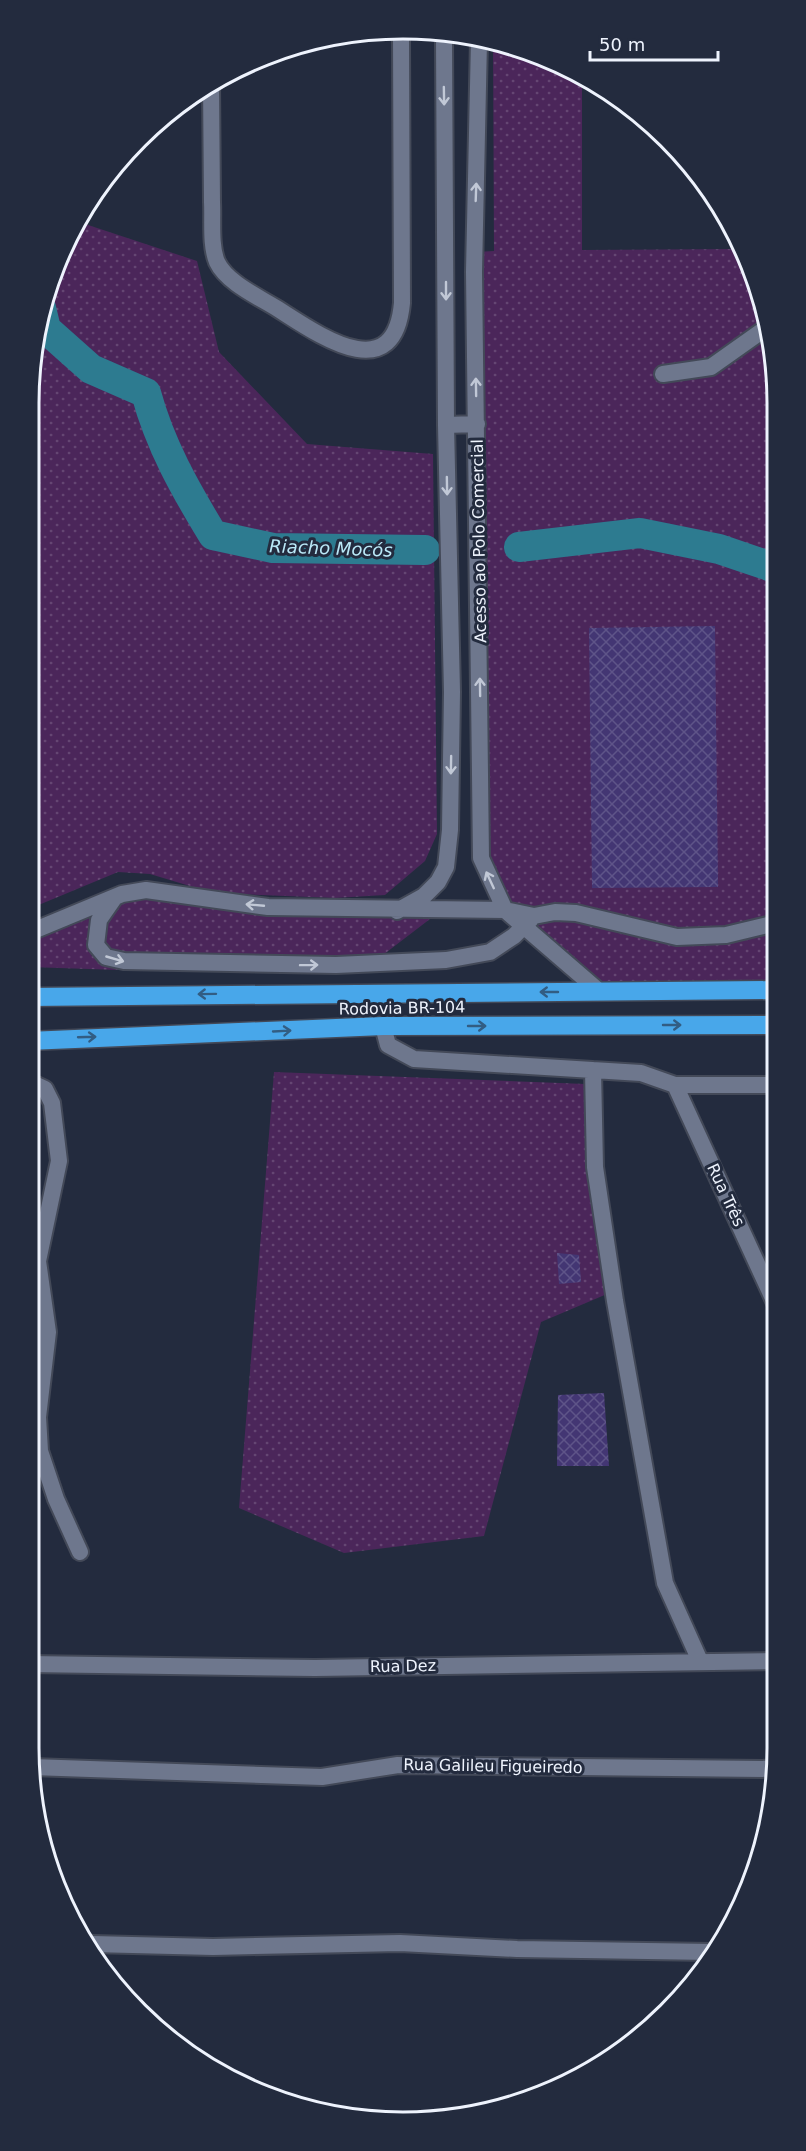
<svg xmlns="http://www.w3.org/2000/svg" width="806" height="2151" font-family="'DejaVu Sans',sans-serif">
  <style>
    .grass { fill: url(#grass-dots) }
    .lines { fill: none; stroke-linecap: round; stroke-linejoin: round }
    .river { stroke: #2d7b90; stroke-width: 30 }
    .building { fill: url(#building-cross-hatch) }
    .minor-casing { stroke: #434958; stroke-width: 20 }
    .highway-casing { stroke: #434958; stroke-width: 21 }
    .minor { stroke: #6e778d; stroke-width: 16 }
    .highway { stroke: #48a7ea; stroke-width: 18 }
    .oneway { stroke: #c1c8d6 }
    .oneway2 { stroke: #325d83 }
    .labels { text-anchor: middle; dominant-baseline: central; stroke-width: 6; stroke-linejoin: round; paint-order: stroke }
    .street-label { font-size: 16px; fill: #eef3fd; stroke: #232b3e }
    .water-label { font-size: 18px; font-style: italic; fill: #bae9f8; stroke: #232b3e }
    .rim { fill: none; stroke: #eef3fd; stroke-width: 3 }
  </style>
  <defs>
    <pattern id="grass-dots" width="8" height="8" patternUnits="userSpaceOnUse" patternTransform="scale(1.5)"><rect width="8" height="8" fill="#4b265a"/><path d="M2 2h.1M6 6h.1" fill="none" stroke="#654673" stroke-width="1.8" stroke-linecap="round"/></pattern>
    <pattern id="building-cross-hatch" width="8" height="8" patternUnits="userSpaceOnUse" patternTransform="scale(1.5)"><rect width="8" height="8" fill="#433673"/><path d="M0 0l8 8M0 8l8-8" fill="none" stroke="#5e5488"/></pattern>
  </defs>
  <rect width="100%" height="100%" fill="#232b3e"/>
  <path class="grass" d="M493 41H500L582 78V250L742 249 774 354 776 983 602 984 522 924 484 856 476 252 494 251Z
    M82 223 197 261 219 352 307 444 433 454 437 834 425 861 385 895 335 898 213 893 150 874 118 872 29 909V403L41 306Z
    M138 898 229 909 430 919 379 958 118 957 104 947 103 919 116 904Z
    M94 911 91 931V955L119 970 29 967V939Z
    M274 1072 585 1084 594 1228 607 1294 541 1322 484 1536 344 1553 239 1508Z"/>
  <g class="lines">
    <path class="river" d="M41 308 46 329 91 369 146 393C160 445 185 489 213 535L273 548 425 550
      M519 547 640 533 719 549 775 568"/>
  </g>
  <path class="building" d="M715 626 718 887 592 888 589 628Z
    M557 1253 579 1255 581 1282 559 1284Z
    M604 1393 609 1466H557L558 1395Z"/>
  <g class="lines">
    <defs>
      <path id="minor" d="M479 40 474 272 481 858 505 910 600 992
        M211 83C211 123 212 163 212 202 213 220 210 245 217 262 227 283 259 297 278 309 319 335 394 389 402 303L401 35
        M663 374 711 367 766 328
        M446 425 477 424
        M115 897 99 920 96 945 106 957 124 961 336 965 446 960 490 952 514 936 531 919
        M397 911 424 896 438 882 446 867 450 830 452 692 446 425 444 38
        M28 933 122 894 146 890 268 907 505 910 534 916 555 912 576 913 677 937 726 935 776 923
        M383 1026 388 1045 414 1059 641 1073 675 1085H776
        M593 1070 595 1167 615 1301 665 1583 700 1661
        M28 1081 45 1089 52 1103 59 1161 38 1261 48 1332 38 1417 40 1451 56 1499 80 1552
        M675 1085 776 1305
        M28 1664 315 1668 777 1661
        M32 1767 322 1777 398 1765 775 1769
        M92 1944 213 1947 400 1943 517 1949 712 1952"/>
      <path id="highway" d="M28 997 776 990
        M28 1041 383 1026 776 1025"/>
    </defs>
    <use href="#minor" class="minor-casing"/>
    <use href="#highway" class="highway-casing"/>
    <use href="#minor" class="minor"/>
    <use href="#highway" class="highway"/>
  </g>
  <defs><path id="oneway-shaft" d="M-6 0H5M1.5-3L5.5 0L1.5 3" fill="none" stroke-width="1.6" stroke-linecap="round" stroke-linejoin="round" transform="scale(1.5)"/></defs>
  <g class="oneway">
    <use href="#oneway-shaft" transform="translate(444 96) rotate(89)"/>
    <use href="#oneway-shaft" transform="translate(476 192) rotate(-88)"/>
    <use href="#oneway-shaft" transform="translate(446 291) rotate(90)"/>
    <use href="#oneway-shaft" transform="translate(476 387) rotate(-91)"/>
    <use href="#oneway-shaft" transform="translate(447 486) rotate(89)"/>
    <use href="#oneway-shaft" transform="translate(480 687) rotate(-91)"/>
    <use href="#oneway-shaft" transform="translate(451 765) rotate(91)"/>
    <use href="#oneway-shaft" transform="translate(490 880) rotate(-115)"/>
    <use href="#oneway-shaft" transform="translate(255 905) rotate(-175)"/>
    <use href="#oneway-shaft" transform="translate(115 959) rotate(16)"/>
    <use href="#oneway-shaft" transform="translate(309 965) rotate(-1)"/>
  </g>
  <g class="oneway2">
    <use href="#oneway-shaft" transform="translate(549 992) rotate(180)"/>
    <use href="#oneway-shaft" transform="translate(207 994) rotate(179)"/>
    <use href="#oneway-shaft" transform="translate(672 1025)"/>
    <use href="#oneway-shaft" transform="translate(477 1026)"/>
    <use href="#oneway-shaft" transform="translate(282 1031) rotate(-3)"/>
    <use href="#oneway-shaft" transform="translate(87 1037) rotate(-2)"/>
  </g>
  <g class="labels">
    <g class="street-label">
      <text transform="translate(479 541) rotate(-91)">Acesso ao Polo Comercial</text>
      <text transform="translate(402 1008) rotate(-1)">Rodovia BR-104</text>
      <text transform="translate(726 1195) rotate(65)">Rua Três</text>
      <text transform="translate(403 1666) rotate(-1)">Rua Dez</text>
      <text transform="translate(493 1766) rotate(1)">Rua Galileu Figueiredo</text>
    </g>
    <g class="water-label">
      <text transform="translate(331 548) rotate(2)">Riacho Mocós</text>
    </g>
  </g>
  <path d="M0 0H806V2151H0ZM403 39H403A364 364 0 0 1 767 403V1748A364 364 0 0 1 403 2112H403A364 364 0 0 1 39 1748V403A364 364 0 0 1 403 39Z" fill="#232b3e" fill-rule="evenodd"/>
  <path class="rim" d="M403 39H403A364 364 0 0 1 767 403V1748A364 364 0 0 1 403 2112H403A364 364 0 0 1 39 1748V403A364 364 0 0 1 403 39Z"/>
  <path d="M590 51v9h128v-9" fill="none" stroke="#eef3fd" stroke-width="3"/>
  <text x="599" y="51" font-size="18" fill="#eef3fd" stroke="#232b3e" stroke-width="4.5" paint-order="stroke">50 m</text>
</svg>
